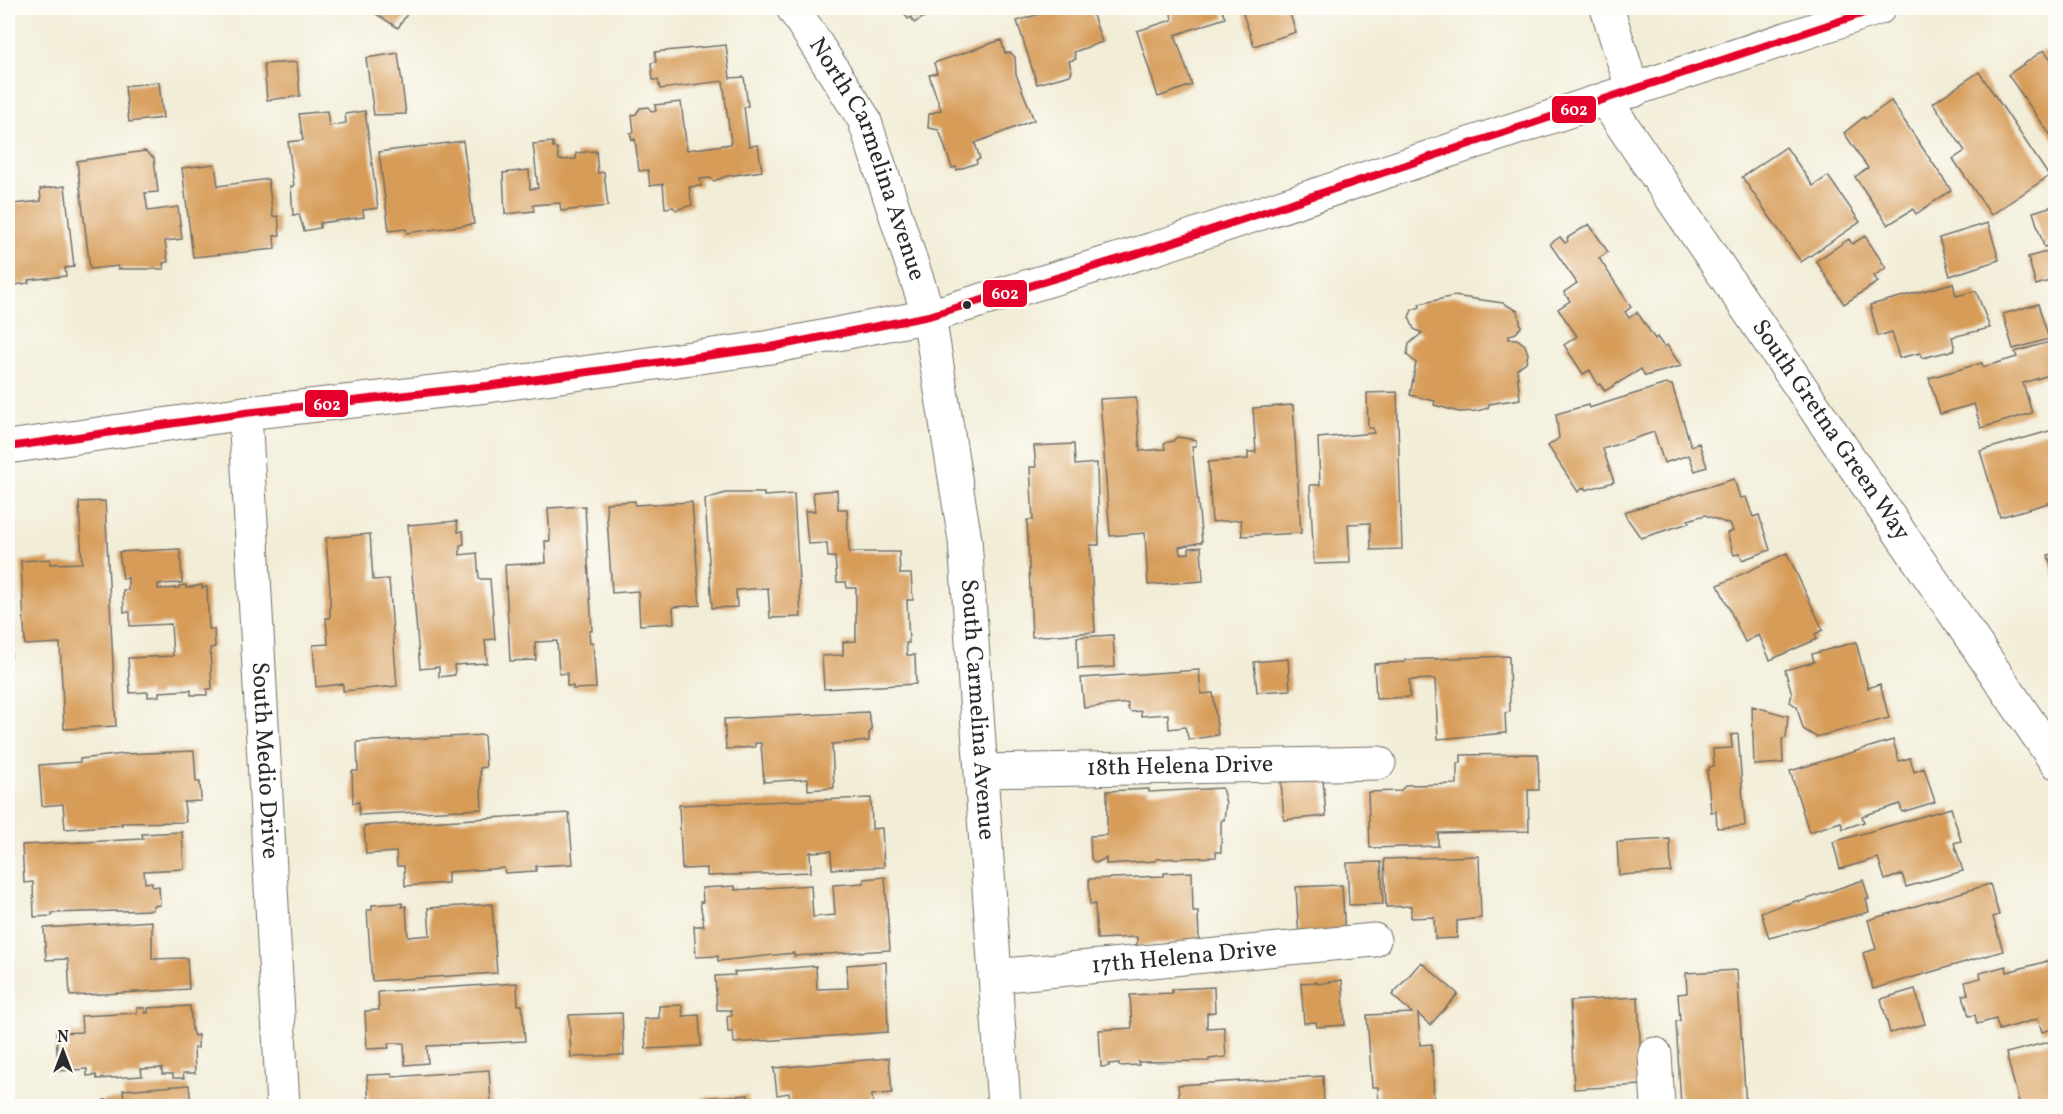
<svg xmlns="http://www.w3.org/2000/svg" width="2063" height="1114" font-family="Vollkorn,serif">
  <style>
    .building { fill: #d79c59 }
    .lines { fill: none; stroke-linecap: round; stroke-linejoin: round }
    .minor-casing { stroke: #716f67; stroke-width: 35 }
    .major-casing { stroke: #716f67; stroke-width: 35 }
    .minor { stroke: #fff; stroke-width: 33 }
    .major { stroke: #fff; stroke-width: 33 }
    .bus-1-casing { stroke: #fdfcf7; stroke-width: 12 }
    .bus-1 { stroke: #e4002b; stroke-width: 8 }
    .bus-dot { fill: #2b2b2b; stroke: #fdfcf7; stroke-width: 2 }
    .labels { text-anchor: middle; dominant-baseline: central; stroke-width: 4.5; stroke-linejoin: round; paint-order: stroke }
    .street-label { font-size: 24px; fill: #2b2b2b; stroke: #fdfcf7 }
    .line-badge { stroke: #fdfcf7; stroke-width: 2 }
    .badge-label { font-size: 16px; text-anchor: middle; font-weight: bold; fill: #fff }
  </style>
  <rect width="100%" height="100%" fill="#fdfcf7"/>
  <filter id="ink" filterUnits="userSpaceOnUse"><feTurbulence type="fractalNoise" baseFrequency=".0167" numOctaves="2"/><feDisplacementMap in="SourceGraphic" scale="12" xChannelSelector="R" yChannelSelector="G"/><feConvolveMatrix kernelMatrix="1 2 1 2 8 2 1 2 1" color-interpolation-filters="sRGB"/></filter>
  <filter id="wash" filterUnits="userSpaceOnUse"><feTurbulence type="fractalNoise" baseFrequency=".008" numOctaves="4" result="noise"/><feDisplacementMap in="SourceGraphic" scale="24" xChannelSelector="R" yChannelSelector="G"/><feGaussianBlur stdDeviation="1.35" result="paint"/><feColorMatrix in="noise" values="0 0 0 0 0 0 0 0 0 0 0 0 0 0 0 0 0 1.4 0 .05"/><feComposite in="paint" operator="in"/></filter>
  <g filter="url(#wash)">
    <rect width="100%" height="100%" fill="#f2edd7"/>
    <g id="blocks">
      <path class="building" d="M367 8H411L398 28Z
        M901 8H940L914 23 911 17 908 19Z
        M1058 8H1094L1096 11 1092 12 1102 42 1074 52 1076 59 1069 61 1072 72 1070 75 1037 84 1017 21Z
        M1175 8H1221L1225 18 1175 35 1192 85 1158 97 1137 31 1172 20 1171 14Z
        M1241 8H1288L1296 32 1254 46Z
        M1001 40 1005 53H1011L1015 57 1016 74 1034 120 975 143 980 159 976 160 977 163 957 170 956 167 952 168 939 130 928 128 929 114 941 110 929 75 937 73 934 63Z
        M726 45 730 78 744 77 748 106 744 107 749 146 758 145 762 171 727 176 714 181 710 178 700 179 701 186 689 187 692 205 676 210 673 207 665 208 663 184 650 186 648 170 639 171 635 139 632 140 630 133 634 132 632 115 636 114 640 108 648 107 652 112 656 111 655 105 681 102 687 150 731 144 723 81 660 89 658 80H653L651 63 656 62 655 52Z
        M2044 50 2056 66V143L2008 75Z
        M398 53 406 114 374 115 366 58Z
        M297 62 300 96 267 100 264 64Z
        M1979 72 2049 176 1991 215 1953 159 1965 151 1933 103Z
        M159 82 163 118 129 122 125 86Z
        M1891 101 1951 190 1916 214 1913 209 1888 225 1855 177 1868 168 1844 133 1864 117 1865 119Z
        M327 111 329 126 346 123 345 114 365 111 378 208 363 210 364 217 320 223V228L304 231 299 214 293 215 291 186H294L288 142 303 140 299 114Z
        M463 141 474 224 407 233 406 229 389 231 379 152Z
        M553 142V148H557L559 160 576 159V153L596 151 598 173 604 172 608 206 561 211 560 203 533 205 534 211 505 214 503 173 529 170 530 189 538 188 533 144Z
        M1786 147 1813 186 1828 176 1860 222 1801 262 1742 177Z
        M145 151 154 158 158 192 145 193 148 211 178 207 182 239 165 241 168 262 163 263 164 269H118V266L90 269 77 161Z
        M215 164 218 186 268 179 273 217 278 216 280 235 274 236 275 249 193 257 182 168Z
        M65 186 74 267 65 268 66 276 28 280 29 283 8 286V195L12 194 13 204 41 201 40 189Z
        M2056 205V243L2044 247 2033 212Z
        M1988 223 1999 260 1950 276 1939 238Z
        M1589 224 1608 252 1599 258 1631 307 1625 312 1629 318 1637 312 1655 339 1657 337 1664 347 1667 345 1681 366 1645 376 1641 369 1605 391 1600 384 1598 385 1590 370 1583 374 1564 345 1577 336 1558 309 1570 301 1564 292 1577 283 1550 244 1560 237 1565 243 1568 241 1567 238Z
        M1865 236 1886 268 1874 276 1878 282 1844 304 1816 261 1849 239 1852 244Z
        M2056 249V279L2036 285 2028 257Z
        M1953 283 1956 296 1976 291 1990 328 1952 337 1955 350 1922 358 1920 353 1899 358 1892 332 1878 336 1870 305Z
        M1454 296 1503 303 1518 311 1521 327 1516 333 1509 335V339H1517L1525 345 1528 354 1526 362 1517 369 1520 399 1489 404 1488 408 1477 411 1459 412 1434 405 1435 401 1410 395 1416 363 1407 355 1409 344 1422 333 1414 329 1409 317 1412 310 1420 307 1419 304Z
        M2038 304 2049 339 2013 349 2003 314Z
        M2056 340V373L2023 383 2032 413 1981 428 1974 404 1940 414 1929 378 1982 363 1983 367 2017 357 2015 352Z
        M1666 384 1672 385 1691 446 1699 443 1707 467 1695 471 1689 455 1664 463 1654 432 1603 449 1614 482 1586 490 1584 487 1578 492 1548 446 1559 438 1556 414 1588 405 1589 408Z
        M1397 392 1402 549 1371 550 1370 523 1348 524 1350 563 1314 564 1310 485H1320L1318 438 1374 433 1373 428H1368L1367 393Z
        M1136 397 1140 451 1165 449 1164 443 1173 441 1177 437 1196 440V446H1192L1202 542 1179 547 1180 554 1189 553V548L1201 547 1203 581 1148 585 1145 533 1110 536 1100 399Z
        M1293 405 1301 533 1242 536 1241 520 1212 522 1208 462 1248 459V452H1256L1253 408Z
        M2056 429V501L2000 517 1980 451Z
        M1074 444 1075 465 1097 463 1099 545H1090L1095 632 1032 637 1027 520H1033L1030 467H1036L1034 446Z
        M1734 479 1740 498 1746 497 1753 517 1759 515 1770 550 1742 560 1740 553 1734 555 1727 533 1733 531 1731 525 1705 515 1688 520 1689 523 1641 538 1626 517 1624 512Z
        M837 490 838 509H847L849 552H899L900 574H911L913 600H907L909 643H906L907 655H915L916 684 824 689 822 656 843 655V642L856 641V588H847L846 582H837L835 557H828L827 543 808 544 805 511H815L813 492Z
        M726 493H764V496L794 494 801 617 770 618 768 588 736 590 737 607 712 608 705 499Z
        M105 501 116 726 64 729 60 643 25 645 21 561 50 559V564L82 563 79 502Z
        M635 501V505L692 502 700 605 673 607 674 623 640 625 638 591 612 593 606 503Z
        M585 506 592 631H589L590 643 593 642 596 688 573 689V686H567V673L559 674 557 641 535 642 536 660 510 661 505 565 546 563 545 541H550L548 508Z
        M457 521 458 532 463 531 464 544 460 545V555L477 553 479 579H490L495 639 485 640 487 663 454 665 455 675 439 677V667L420 669 408 525Z
        M370 534 373 580 389 579 397 686 343 691V684L316 687 313 645 328 644 326 618H330V591L326 538Z
        M180 549 182 583 158 584V589L179 588V586L186 585V588L202 585V588L207 587 209 629H214L215 647 210 648 212 689H207V695H191V690L159 692V696L148 697V692L130 693 128 658 173 656 171 624 130 626V612H124L123 590H128V578L123 579 119 552Z
        M1787 553 1823 630 1815 634 1817 639 1770 660 1759 635 1745 642 1718 585Z
        M2056 553V581H2055L2048 555Z
        M8 623H10L11 658H8Z
        M1113 635 1115 667 1078 669 1077 637Z
        M1856 642 1868 688 1880 684 1889 718 1816 737 1803 729 1797 707 1790 702 1792 694 1785 670 1814 662 1812 654Z
        M1509 656 1510 712 1505 713 1506 733 1438 739 1435 679 1409 680 1410 697 1376 699 1374 664 1405 662V660Z
        M1288 659 1290 690 1257 692 1254 662Z
        M1199 670 1201 694 1213 693 1218 735 1189 740 1185 727 1169 729 1168 714 1141 716V711L1131 712 1128 709V703L1084 708 1081 678Z
        M1752 706 1788 716 1786 738 1782 739 1783 763 1754 765Z
        M868 712 872 730 869 733V741L832 744 834 788 808 790V779L764 782 761 743H755V747L726 749 724 719Z
        M1738 734 1745 826 1717 828 1716 811 1711 812 1707 770H1709V767L1714 766 1713 749 1732 748 1731 735Z
        M484 735 486 767 480 768 482 809 359 815V802L353 803 352 771H358L357 742Z
        M1893 740 1899 761 1910 758 1914 772 1924 768 1935 802 1902 812 1900 804 1862 816 1864 822 1843 829 1841 822 1809 832 1790 771Z
        M194 751 196 782H200L201 801 184 802 186 822 121 823 122 825 65 829 63 804 42 806 39 765 80 762V759L124 754Z
        M1538 754 1539 790H1528L1529 831 1438 833V846L1370 848 1368 792 1400 791 1406 785 1457 784V763H1461V755Z
        M1323 779 1326 816 1284 820 1281 782Z
        M1222 788 1226 803 1224 820H1221V852H1216V857L1156 859V861L1106 864V858L1096 863 1091 859 1090 836 1107 835V791L1149 789V792Z
        M871 798 872 829 882 828 884 867 832 869 831 851 810 852 811 872 707 876V868L682 869 679 805Z
        M1951 808 1961 841 1954 843 1963 871 1906 887 1902 874 1885 880 1878 858 1840 869 1833 842Z
        M569 813 573 864 536 866V871L505 873 504 868 448 872V883L405 886 404 866H397L396 852 366 854 364 826Z
        M182 832 184 869 144 871 145 883 152 882V887L159 886 160 905 153 906V910L52 913V916L34 917 33 882 24 883 22 845 143 839 142 834Z
        M1670 839 1671 872 1619 875 1617 842Z
        M1479 856 1481 918 1457 921V938L1435 939 1434 917 1411 918V906L1386 907 1384 859Z
        M1381 862 1383 904 1349 905 1347 863Z
        M1192 872 1193 912H1198L1199 940 1137 946V937L1097 939 1095 904 1090 905 1089 879 1164 876V873Z
        M885 877 890 950 794 956V953L718 961V956L696 957 694 926H704L700 902H703L702 888 735 886V890L811 885 813 917 835 915 833 885 864 883V879Z
        M1863 880 1869 899H1866L1869 912 1769 938 1761 912 1799 900V902Z
        M1990 884 1999 915 1993 917 2003 951 1873 989 1863 953 1876 949 1868 920Z
        M1342 885 1345 935 1299 938 1296 887Z
        M402 903V907L406 906 408 937 430 935 428 908 492 904 497 973 372 981 367 910H372V905Z
        M152 921V959L187 958 189 989 70 996 68 959 46 960 44 928Z
        M2048 961 2056 988V1028L2042 1032 2038 1019 1999 1030 1996 1019 1977 1024 1975 1015 1969 1016 1963 995 1968 994 1965 982 1981 978 1980 973 2006 966 2007 972Z
        M886 962 888 1032 734 1043 733 1032H728L727 1016 732 1015 731 1010H717L715 976 735 975 734 972 816 966 817 989 848 988 847 965Z
        M1421 962 1458 994 1430 1025 1418 1014 1420 1045 1432 1044 1434 1106H1379L1378 1087H1372L1367 1015 1412 1013 1392 995Z
        M1737 970 1746 1106H1681L1676 1021H1680L1678 994 1687 993 1686 973Z
        M1342 980 1345 1025 1317 1027 1316 1022 1304 1023 1301 983 1317 982 1318 984Z
        M517 983 518 1005H522L525 1041 427 1046 428 1063 405 1065 404 1043H388L389 1048 367 1049 365 1011 379 1010 378 992Z
        M1214 987 1215 1012 1207 1013V1028L1224 1027 1226 1057 1209 1059V1061L1138 1062 1139 1065 1119 1066V1063L1109 1064V1066L1101 1067 1099 1030 1132 1028 1130 995 1172 993V989Z
        M1915 989 1925 1024 1890 1033 1881 999Z
        M1638 997 1642 1085 1574 1089 1570 1001Z
        M682 1005 683 1016 699 1015 701 1046 646 1049 644 1019 659 1018V1006Z
        M190 1006 192 1030 194 1036 198 1035V1048H194L195 1073H183L184 1078H173V1074H162V1068L141 1069 142 1076 97 1079 96 1075 87 1076V1069L58 1071 56 1033 82 1032 81 1016 137 1013V1008H145V1013H148V1008Z
        M622 1013 624 1055 571 1057 569 1015Z
        M2056 1040V1104L2020 1106 2006 1053Z
        M889 1058 892 1093 872 1095 873 1106H790L789 1093 777 1095 774 1068Z
        M489 1070 491 1104 471 1106H369L367 1075 392 1074V1077Z
        M1323 1076 1324 1106H1180L1178 1085Z
        M189 1085 191 1106H105L104 1100 124 1099 123 1090Z
        M748 1095 749 1106H701V1098Z"/>
    </g>
  </g>
  <g filter="url(#ink)">
    <use href="#blocks" fill-opacity="0" stroke="#716f67" stroke-width="1.5"/>
    <g class="lines">
      <defs>
        <g id="minor">
          <path id="s1" d="M793 8 864 119 929 316 965 540 1004 1106"/>
          <path d="M1607 8 1633 91"/>
          <path id="s2" d="M1605 100 2056 762"/>
          <path id="s3" d="M245 413 283 1106"/>
          <path id="s4" d="M982 771 1379 763"/>
          <path id="s5" d="M995 976 1374 940"/>
          <path d="M1655 1054 1658 1106"/>
        </g>
        <path id="major" d="M8 447 245 413 487 386 771 347 929 316 1153 249 1879 8"/>
      </defs>
      <use href="#minor" class="minor-casing"/>
      <use href="#major" class="major-casing"/>
      <use href="#minor" class="minor"/>
      <use href="#major" class="major"/>
      <defs>
        <path id="bus-1" d="M8 447 245 413 487 386 771 347 929 316 1153 249 1879 8"/>
      </defs>
      <use href="#bus-1" class="bus-1-casing"/>
      <use href="#bus-1" class="bus-1"/>
    </g>
  </g>
  <circle class="bus-dot" cx="967" cy="305" r="5"/>
  <g class="labels">
    <g class="street-label">
      <text stroke="none"><textPath href="#s1" startOffset="170">North Carmelina Avenue</textPath></text>
      <text stroke="none"><textPath href="#s2" startOffset="400">South Gretna Green Way</textPath></text>
      <text stroke="none"><textPath href="#s1" startOffset="736">South Carmelina Avenue</textPath></text>
      <text stroke="none"><textPath href="#s3" startOffset="348">South Medio Drive</textPath></text>
      <text stroke="none"><textPath href="#s4" startOffset="198">18th Helena Drive</textPath></text>
      <text stroke="none"><textPath href="#s5" startOffset="190">17th Helena Drive</textPath></text>
    </g>
  </g>
  <g class="line-badge">
    <rect x="1551" y="95" width="46" height="29" rx="6" fill="#e4002b"/>
    <rect x="982" y="279" width="46" height="29" rx="6" fill="#e4002b"/>
    <rect x="304" y="389" width="45" height="29" rx="6" fill="#e4002b"/>
  </g>
  <g class="badge-label">
    <text x="1574" y="115">602</text>
    <text x="1005" y="299">602</text>
    <text x="327" y="410">602</text>
  </g>
  <rect width="2063" height="1114" fill="none" stroke="#fdfcf7" stroke-width="30"/>
  <g transform="translate(63 1051)" stroke="#fdfcf7" stroke-width="4.5" paint-order="stroke">
  <path d="M0-4.5L10 22L0 15L-10 22Z" fill="#2b2b2b"/>
  <text y="-9" font-size="16" font-weight="bold" text-anchor="middle" fill="#2b2b2b">N</text>
  </g>
</svg>
